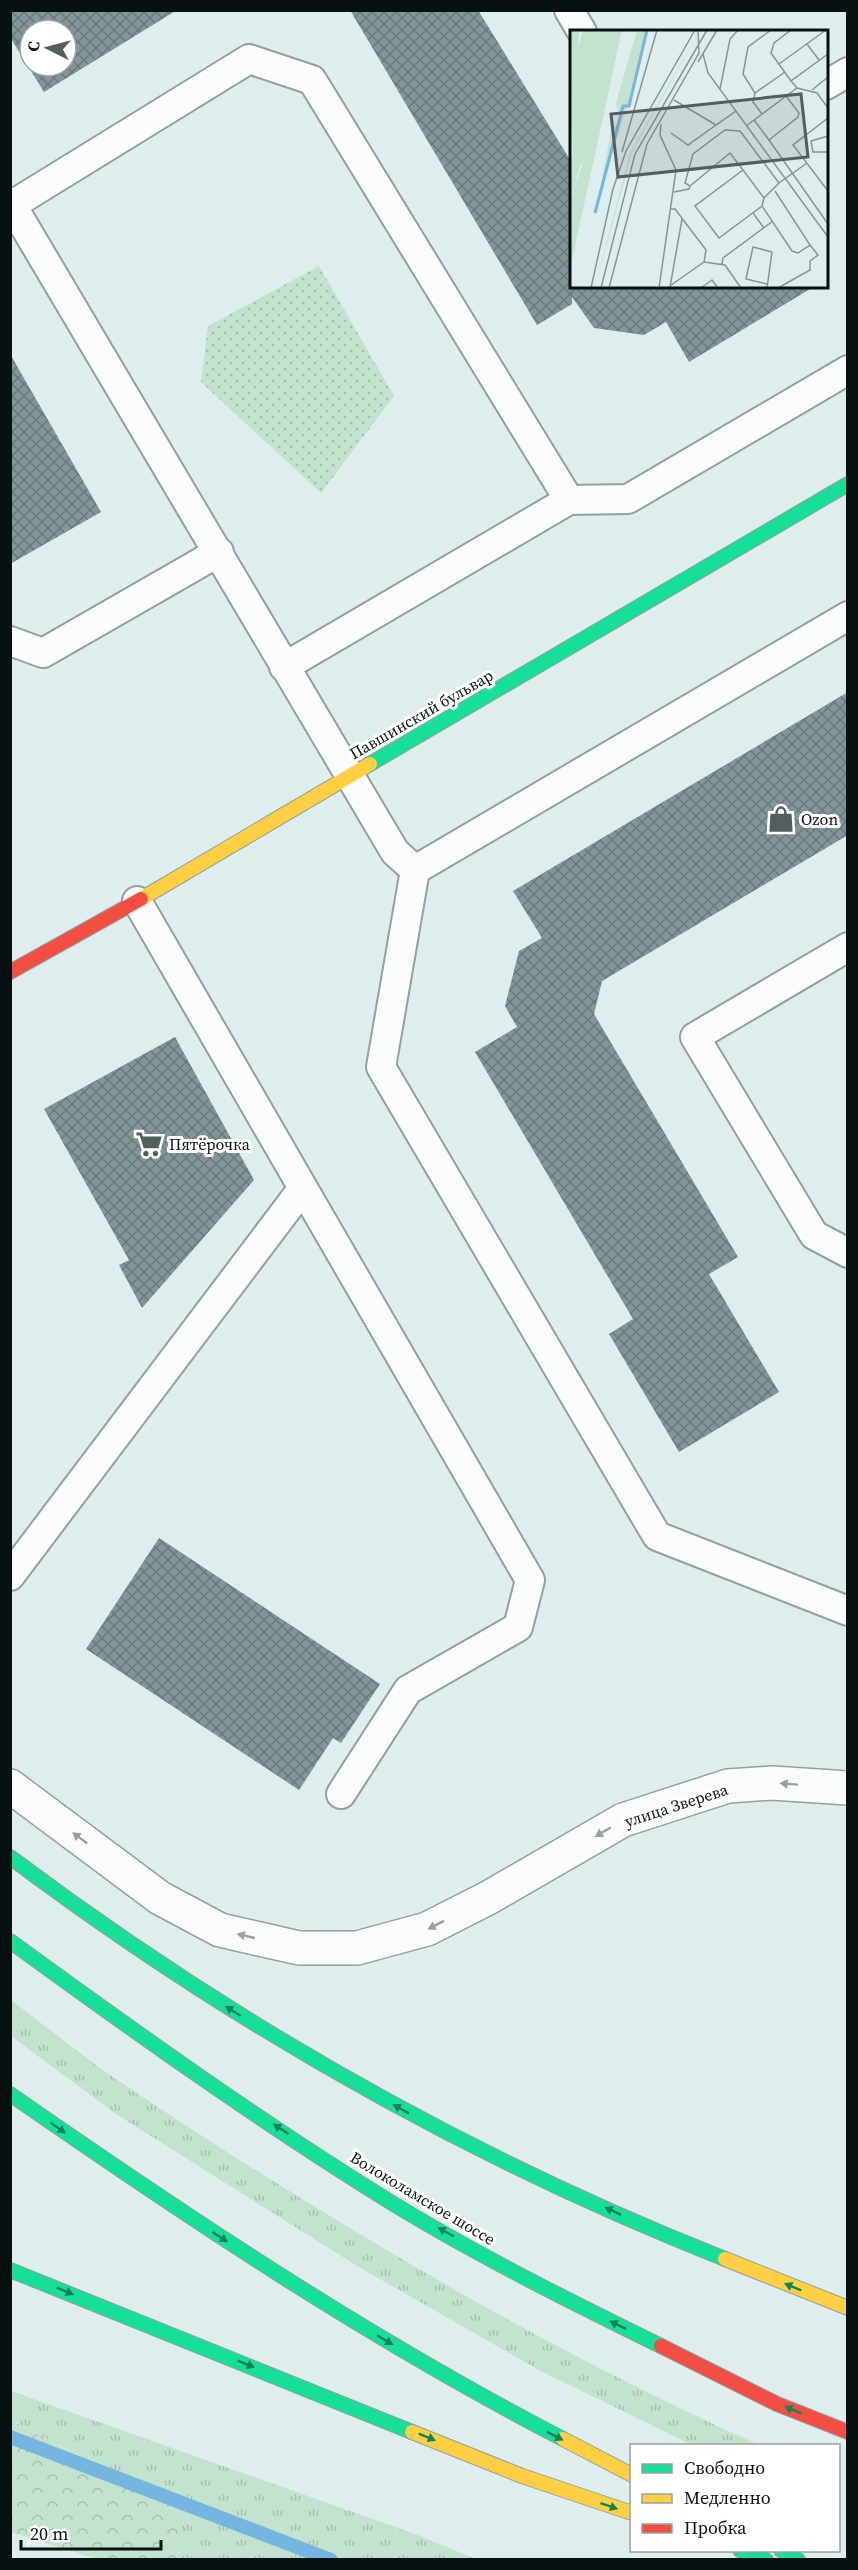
<svg xmlns="http://www.w3.org/2000/svg" width="858" height="2570" font-family="'Source Serif 4',serif">
  <style>
    .grass { fill: url(#grass-tufts) }
    .forest { fill: url(#forest-crowns) }
    .park { fill: url(#park-dots) }
    .lines { fill: none; stroke-linecap: round; stroke-linejoin: round }
    .stream { stroke: #76b5e0; stroke-width: 14 }
    .building { fill: url(#building-cross-hatch); fill-rule: evenodd }
    .lane-casing { stroke: #949f9f; stroke-width: 32 }
    .street-casing { stroke: #949f9f; stroke-width: 36 }
    .fast-casing { stroke: #949f9f; stroke-width: 16 }
    .slow-casing { stroke: #949f9f; stroke-width: 16 }
    .jam-casing { stroke: #949f9f; stroke-width: 16 }
    .lane { stroke: #fafcfc; stroke-width: 28 }
    .street { stroke: #fafcfc; stroke-width: 33 }
    .fast { stroke: #16e098; stroke-width: 14 }
    .slow { stroke: #ffcf43; stroke-width: 14 }
    .jam { stroke: #f24e42; stroke-width: 14 }
    .oneway { fill: #999e9e }
    .oneway2 { fill: #10835b }
    .labels { text-anchor: middle; dominant-baseline: central; stroke-width: 6; stroke-linejoin: round; paint-order: stroke }
    .street-label { font-size: 16px; fill: #081111; stroke: #fff }
    .poi-label { font-size: 16px; fill: #081111; stroke: #fff; text-anchor: start }
    .inset-river { fill: none; stroke: #76b5e0; stroke-width: 3 }
    .inset-road { fill: none; stroke: #889595; stroke-width: 1.5 }
    .view { fill: #535e5e; fill-opacity: 0.15; stroke: #535e5e; stroke-width: 3 }
    .inset-edge { fill: none; stroke: #081111; stroke-width: 3 }
  </style>
  <defs>
    <pattern id="grass-tufts" width="24" height="20" patternUnits="userSpaceOnUse" patternTransform="scale(1.5)"><rect width="24" height="20" fill="#c2e3cd"/><path d="M3 7l-1-3M5 7V3M7 7l1-3M15 17l-1-3M17 17v-4M19 17l1-3" fill="none" stroke="#a5c2af"/></pattern>
    <pattern id="forest-crowns" width="20" height="18" patternUnits="userSpaceOnUse" patternTransform="scale(1.5)"><rect width="20" height="18" fill="#c2e3cd"/><path d="M2 6a3 3 0 1 1 6 0M12 15a3 3 0 1 1 6 0" fill="none" stroke="#a5c2af"/></pattern>
    <pattern id="park-dots" width="8" height="8" patternUnits="userSpaceOnUse" patternTransform="scale(1.5)"><rect width="8" height="8" fill="#c2e3cd"/><path d="M2 2h.1M6 6h.1" fill="none" stroke="#a5c2af" stroke-width="1.8" stroke-linecap="round"/></pattern>
    <pattern id="building-cross-hatch" width="8" height="8" patternUnits="userSpaceOnUse" patternTransform="scale(1.5)"><rect width="8" height="8" fill="#829699"/><path d="M0 0l8 8M0 8l8-8" fill="none" stroke="#68797b"/></pattern>
  </defs>
  <rect width="100%" height="100%" fill="#deeded"/>
  <path class="grass" d="M11 2000C52 2031 92 2064 135 2092 334 2224 541 2347 759 2445H692L539 2370 357 2266 116 2114 11 2036Z
    M11 2391 415 2534 476 2559H175L179 2552 150 2487 98 2466 11 2420Z"/>
  <path class="forest" d="M10 2420 98 2466 175 2498C180 2519 185 2539 175 2559H96L11 2532Z"/>
  <path class="park" d="M319 266 394 396 321 493 201 382 208 326Z"/>
  <g class="lines">
    <path class="stream" d="M10 2437 331 2560"/>
  </g>
  <path class="building" d="M10 10H177L44 92 10 37ZM30 30H66V66H30Z
    M350 10H478L572 163V286H815L689 362 666 322 644 335 594 328 572 297V304L537 325Z
    M10 354 101 512 10 564Z
    M848 692V835L602 981 594 1014 738 1257 709 1274 779 1392 679 1452 609 1334 633 1319 475 1052 517 1027 505 1006 519 951 542 938 513 891Z
    M175 1037 254 1180 142 1308 119 1265 129 1260 44 1109Z
    M159 1538 380 1684 341 1743 333 1738 299 1790 86 1649Z"/>
  <g class="lines">
    <defs>
      <path id="lane" d="M569 10 582 32
        M826 85 848 72
        M10 202 395 852 415 870
        M12 205 249 59 312 80 569 500 284 667
        M569 500 628 499 848 370
        M848 616 415 870 381 1067 657 1536 848 1611
        M10 641 43 653 219 552
        M848 947 695 1037 814 1235 848 1253
        M303 1188 530 1580 518 1627 408 1690 341 1794
        M10 1576 303 1188 137 901"/>
      <path id="street" d="M10 1786 160 1898 220 1930 299 1948H357L427 1929 488 1898 623 1820 728 1786 772 1783 848 1788"/>
      <path id="fast" d="M370 764 848 484
        M10 1857C230 2022 469 2158 725 2259
        M10 1941C135 2032 261 2122 392 2203 477 2255 571 2302 661 2346
        M10 2094C190 2219 368 2338 563 2439
        M10 2270 412 2432
        M740 2550 766 2560
        M781 2550 798 2560"/>
      <path id="slow" d="M141 899 370 764
        M725 2259 848 2308
        M412 2432 522 2476 632 2513
        M563 2439 632 2475"/>
      <path id="jam" d="M10 972 141 899
        M661 2346 777 2404 848 2432"/>
    </defs>
    <use href="#lane" class="lane-casing"/>
    <use href="#street" class="street-casing"/>
    <use href="#fast" class="fast-casing"/>
    <use href="#slow" class="slow-casing"/>
    <use href="#jam" class="jam-casing"/>
    <use href="#lane" class="lane"/>
    <use href="#street" class="street"/>
    <use href="#fast" class="fast"/>
    <use href="#slow" class="slow"/>
    <use href="#jam" class="jam"/>
  </g>
  <defs><path id="oneway-solid" d="M-6-.8H1V-3.2L6.5 0L1 3.2V.8H-6Z" transform="scale(1.5)"/></defs>
  <g class="oneway">
    <use href="#oneway-solid" transform="translate(789 1784) rotate(-176)"/>
    <use href="#oneway-solid" transform="translate(603 1832) rotate(150)"/>
    <use href="#oneway-solid" transform="translate(80 1838) rotate(-143)"/>
    <use href="#oneway-solid" transform="translate(436 1925) rotate(153)"/>
    <use href="#oneway-solid" transform="translate(246 1936) rotate(-167)"/>
  </g>
  <g class="oneway2">
    <use href="#oneway-solid" transform="translate(233 2011) rotate(-148)"/>
    <use href="#oneway-solid" transform="translate(401 2109) rotate(-151)"/>
    <use href="#oneway-solid" transform="translate(58 2128) rotate(35)"/>
    <use href="#oneway-solid" transform="translate(281 2129) rotate(-147)"/>
    <use href="#oneway-solid" transform="translate(613 2211) rotate(-155)"/>
    <use href="#oneway-solid" transform="translate(446 2232) rotate(-151)"/>
    <use href="#oneway-solid" transform="translate(220 2237) rotate(33)"/>
    <use href="#oneway-solid" transform="translate(793 2287) rotate(-158)"/>
    <use href="#oneway-solid" transform="translate(65 2291) rotate(22)"/>
    <use href="#oneway-solid" transform="translate(618 2325) rotate(-154)"/>
    <use href="#oneway-solid" transform="translate(385 2340) rotate(30)"/>
    <use href="#oneway-solid" transform="translate(246 2364) rotate(22)"/>
    <use href="#oneway-solid" transform="translate(793 2410) rotate(-158)"/>
    <use href="#oneway-solid" transform="translate(555 2436) rotate(27)"/>
    <use href="#oneway-solid" transform="translate(427 2437) rotate(22)"/>
    <use href="#oneway-solid" transform="translate(609 2506) rotate(19)"/>
  </g>
  <defs>
    <symbol id="shop-bare" viewBox="-9 -9 18 18"><path d="M-5-2.5h2.3a2.7 3.5 0 0 1 5.4 0H5L5.5 6h-11ZM-1.5-2.5h3a1.5 2.3 0 0 0-3 0Z" fill="#535e5e" stroke="#fff" stroke-width="2.5" paint-order="stroke"/></symbol>
    <symbol id="supermarket-bare" viewBox="-9 -9 18 18"><path d="M-6-5.5h2.5l.6 2H6L4.5 2H-2.5L-4.4-4H-6ZM-1.5 3.2a1.3 1.3 0 1 0 .1 0ZM3 3.2a1.3 1.3 0 1 0 .1 0Z" fill="#535e5e" stroke="#fff" stroke-width="2.5" paint-order="stroke"/></symbol>
  </defs>
  <g fill-rule="evenodd">
    <use href="#shop-bare" x="762" y="800" width="38" height="38"/>
    <use href="#supermarket-bare" x="130" y="1125" width="38" height="38"/>
  </g>
  <g class="labels">
    <g class="street-label">
      <text transform="translate(421 714) rotate(-30)">Павшинский бульвар</text>
      <text transform="translate(676 1805) rotate(-18)">улица Зверева</text>
      <text transform="translate(423 2198) rotate(31)">Волоколамское шоссе</text>
    </g>
    <g class="poi-label">
      <text x="801" y="819">Ozon</text>
      <text x="169" y="1144">Пятёрочка</text>
    </g>
  </g>
  <g transform="translate(570 30)">
    <rect width="258" height="258" fill="#deeded"/>
    <path d="M0 0H9L8 17 13 1 26 0 3 126ZM40 0H52L0 239V171L18 118ZM67 0H78L60 76 55 81 26 182 42 96H48L50 90 46 73ZM130 0 62 123 25 258 60 122Z" fill="#c2e3cd"/>
    <path d="M26 0H40L18 125 10 136 1 168 0 139Z" fill="#c2e3cd"/>
    <path class="inset-river" d="M25 183 53 76H59L77 0"/>
    <path class="inset-road" d="M221 0 204 13 201 23 221 51M237 14 249 30M133 24 138 43 258 207M128 32 147 0M209 34 256 0M227 58 247 63 258 78M150 59 160 9 168 0M242 60 258 47M185 63 173 44 178 17 201 0M104 70 146 95 166 81M192 84 183 72 185 63 215 42M258 88 223 115 258 161M184 90 199 110 228 87 229 83 216 66M176 96 227 58 221 51 258 24M101 103 118 115 146 95M258 106 241 111 243 122H258M199 110 258 194M52 122 87 0M120 156 160 123 173 140M104 162 119 159 120 156 115 153 123 124 155 100 170 101 209 153M194 168 173 140 125 176 149 208 192 176 194 168 209 153 237 133M192 176 222 221 228 223 240 215 205 161M101 179H105L136 220 134 232M183 183 194 198M152 234 153 228 203 191M100 257 112 189M21 258 43 159 56 121 125 0M31 258 65 124 137 0M39 258 77 114 129 23 128 0M89 258 106 140 90 105 91 94M97 258 134 232 155 235 171 258M131 258 142 250 148 258M197 258 202 222 183 217 176 249 197 254M208 258 240 240V231L248 225 240 215"/>
    <path class="view" d="M231 64 238 127 48 147 41 84Z"/>
    <rect width="258" height="258" class="inset-edge"/>
  </g>
  <rect width="858" height="2570" fill="none" stroke="#081111" stroke-width="24"/>
  <rect x="630" y="2444" width="210" height="108" fill="#ffffff" stroke="#9ca0a0" stroke-width="1.5"/>
  <rect x="642" y="2464" width="30" height="9" fill="#16e098" stroke="#9ca0a0" stroke-width="1.5"/>
  <text x="684" y="2474" font-size="18" fill="#081111">Свободно</text>
  <rect x="642" y="2494" width="30" height="9" fill="#ffcf43" stroke="#9ca0a0" stroke-width="1.5"/>
  <text x="684" y="2504" font-size="18" fill="#081111">Медленно</text>
  <rect x="642" y="2524" width="30" height="9" fill="#f24e42" stroke="#9ca0a0" stroke-width="1.5"/>
  <text x="684" y="2534" font-size="18" fill="#081111">Пробка</text>
  <g transform="translate(48 48) rotate(276)"><circle r="28" fill="#ffffff" stroke="#9ca0a0" stroke-width="1.5"/>
  <path d="M0-4.5L10 22L0 15L-10 22Z" fill="#535e5e"/>
  <text y="-9" font-size="16" font-weight="bold" text-anchor="middle" fill="#081111">С</text>
  </g>
  <path d="M21 2540v9h140v-9" fill="none" stroke="#081111" stroke-width="3"/>
  <text x="30" y="2540" font-size="18" fill="#081111" stroke="#ffffff" stroke-width="4.5" paint-order="stroke">20 m</text>
</svg>
